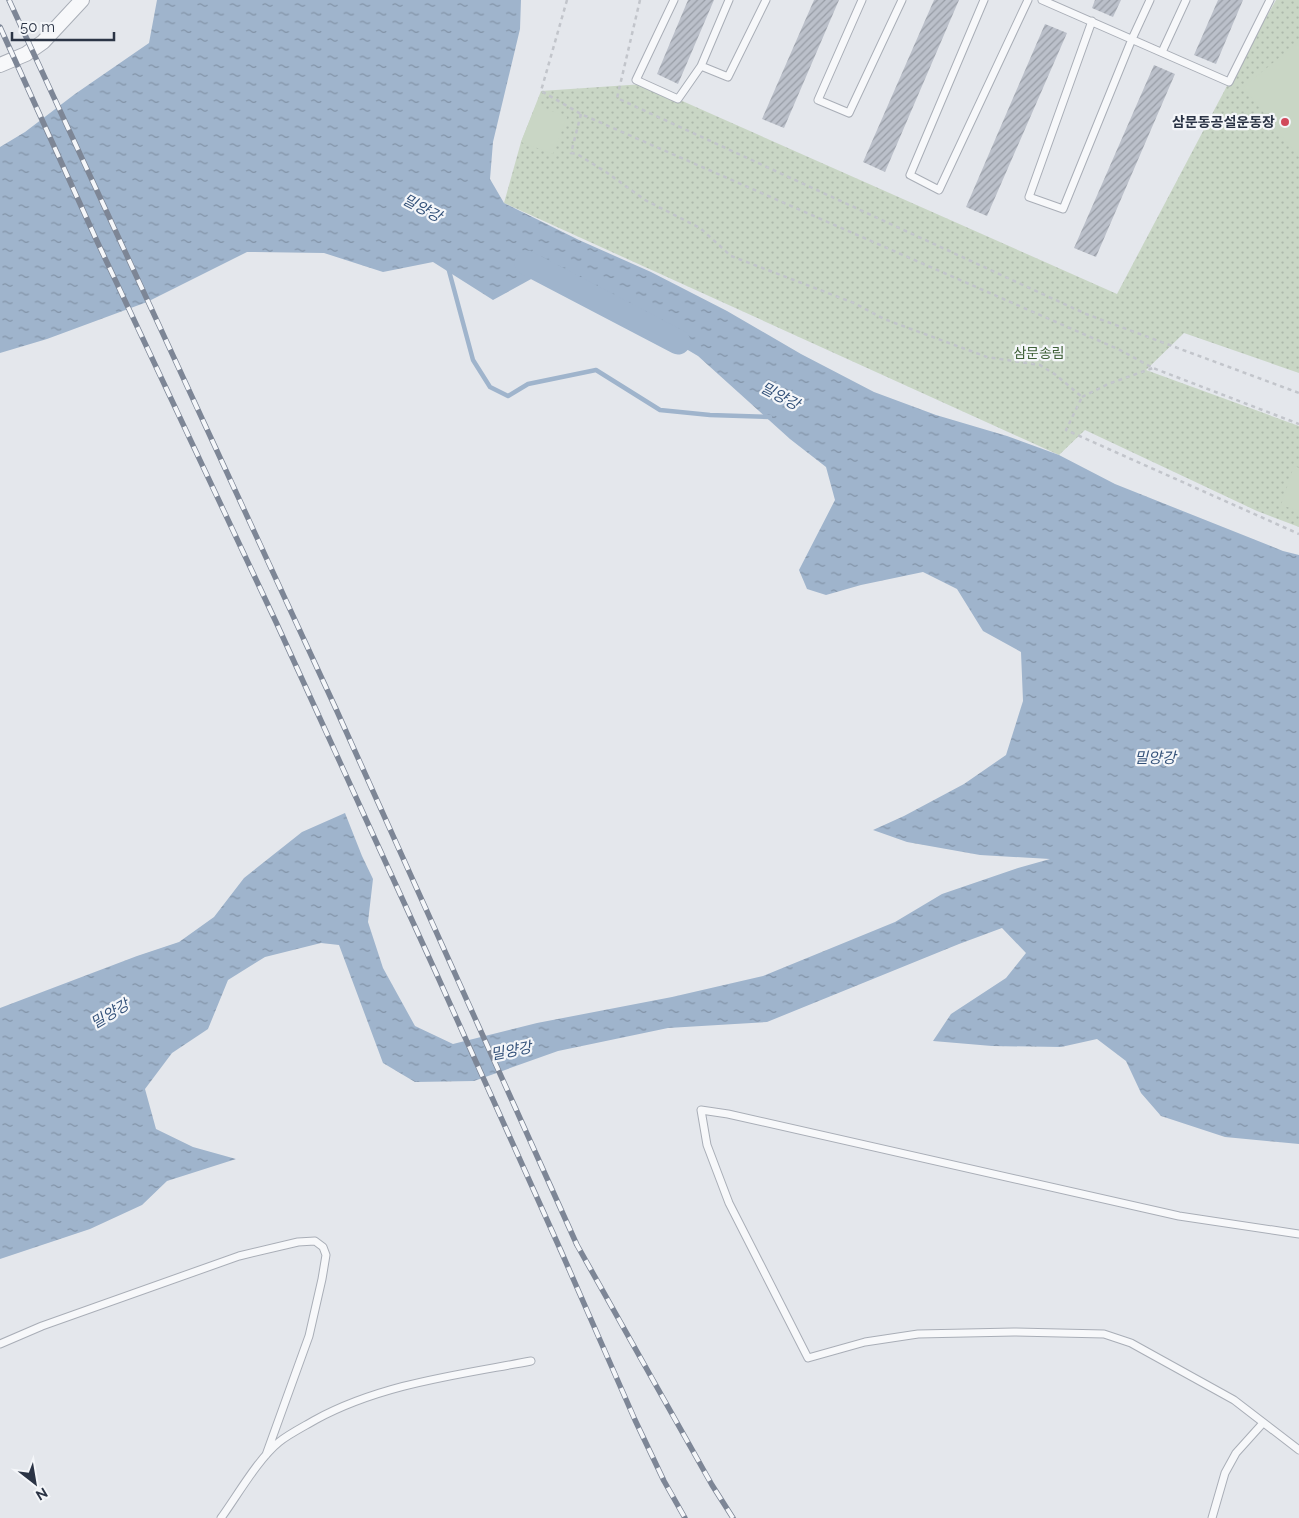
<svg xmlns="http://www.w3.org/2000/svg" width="1299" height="1518" font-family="Raleway,'Noto Sans KR',sans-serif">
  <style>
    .grass { fill: url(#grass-dots) }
    .garden { fill: #c9d6c5 }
    .water { fill: url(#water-ripples) }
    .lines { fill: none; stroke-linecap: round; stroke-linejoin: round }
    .stream { stroke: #9fb4cc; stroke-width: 4.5 }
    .river { stroke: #9fb4cc; stroke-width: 25 }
    .building { fill: url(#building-hatch) }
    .lane-casing { stroke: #a9aeb7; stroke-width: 9 }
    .street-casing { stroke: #a9aeb7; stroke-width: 16 }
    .path { stroke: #c2c5cb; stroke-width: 2.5; stroke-dasharray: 4 4; stroke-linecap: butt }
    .lane { stroke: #f7f8fa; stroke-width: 7 }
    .street { stroke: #f7f8fa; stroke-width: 14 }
    .rail-casing { stroke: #7d8696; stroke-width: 5.5 }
    .rail { stroke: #f4f6f9; stroke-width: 4; stroke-dasharray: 11; stroke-linecap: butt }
    .poi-dot { fill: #d1495b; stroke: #f4f6f9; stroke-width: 2 }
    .labels { text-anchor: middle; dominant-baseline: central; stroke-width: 4.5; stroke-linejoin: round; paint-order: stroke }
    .poi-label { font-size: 14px; font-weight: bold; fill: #2b3445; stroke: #f4f6f9; text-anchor: end }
    .park-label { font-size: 14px; fill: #3f6138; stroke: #f4f6f9 }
    .water-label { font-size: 15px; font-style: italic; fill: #34527a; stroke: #f4f6f9 }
  </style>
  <defs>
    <pattern id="grass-dots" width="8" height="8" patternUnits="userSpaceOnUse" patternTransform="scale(1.25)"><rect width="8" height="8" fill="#c9d6c5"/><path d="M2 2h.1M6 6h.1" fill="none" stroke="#adb8ab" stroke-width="1.8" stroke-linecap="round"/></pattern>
    <pattern id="water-ripples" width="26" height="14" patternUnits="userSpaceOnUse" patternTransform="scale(1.25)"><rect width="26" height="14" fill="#9fb4cc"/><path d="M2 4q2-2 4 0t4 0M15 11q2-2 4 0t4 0" fill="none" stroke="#8293a7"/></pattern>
    <pattern id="building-hatch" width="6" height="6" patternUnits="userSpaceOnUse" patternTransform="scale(1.25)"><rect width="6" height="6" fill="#bbc0ca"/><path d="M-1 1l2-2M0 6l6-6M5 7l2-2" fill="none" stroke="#989da6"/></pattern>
  </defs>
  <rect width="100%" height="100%" fill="#e4e7ec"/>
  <path class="grass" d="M1276 0H1299V373L1184 333 1146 370 1299 426V527L1257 511 1085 430 1059 455 504 203 521 142 541 91 644 84 1117 294 1229 82Z"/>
  <path class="garden" d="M1299 42V157L1243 87Z
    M536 105 567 117 553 154 521 142Z
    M1294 466 1299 468V511L1281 505Z"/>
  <path class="water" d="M157 0H521L520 29 493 142 490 179 504 203 579 240 651 272 727 311 801 354 874 392 936 415 1007 436 1059 455 1115 484 1283 551 1299 555V1144L1225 1137 1161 1116 1141 1093 1126 1061 1097 1039 1061 1047 992 1046 933 1041 951 1014 1006 978 1026 953 1002 928 959 944 767 1022 668 1028 558 1051 474 1081 415 1082 383 1063 339 945 321 943 265 957 228 980 208 1029 172 1053 145 1089 156 1129 193 1147 236 1159 167 1181 142 1205 90 1229 0 1259V1008L137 956 179 942 214 917 244 878 302 832 345 813 362 856 373 879 368 922 383 968 415 1026 453 1044 537 1023 672 997 763 976 895 922 942 894 1018 868 1050 859 980 855 907 842 873 830 904 816 964 784 1006 755 1023 701 1021 652 983 631 957 589 923 572 861 585 826 595 807 589 799 570 835 500 826 467 790 439 698 356 600 298 563 279 533 278 493 300 433 262 383 272 324 253 247 252 147 302 47 339 0 353V147L25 132 75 94 149 43Z"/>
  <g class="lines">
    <path class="stream" d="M448 267 473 360 490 387 508 396 528 384 596 370 660 410 710 415 770 417"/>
    <path class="river" d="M527 263 678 342"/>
  </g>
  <path class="building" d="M688 0H714L678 84 657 74Z
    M814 0H839L784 128 762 119Z
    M934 0H959L885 172 863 162Z
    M1095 0H1121L1113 17 1092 8Z
    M1218 0H1243L1216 64 1194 55Z
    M1045 24 1067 33 987 216 966 207Z
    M1154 65 1175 74 1096 257 1074 248Z"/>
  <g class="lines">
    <defs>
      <path id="lane" d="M674 0 636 80 678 99 701 66 728 77 766 0
        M862 0 818 100 849 113 902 0
        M984 0 910 175 939 190 1028 0
        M1042 0 1229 82 1270 0
        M1092 21 1029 197 1063 209 1132 39 1150 0
        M1162 52 1186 0
        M701 66 729 0
        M1299 1234 1179 1216 728 1114 701 1110 707 1145 729 1203 808 1358 865 1342 918 1334 1014 1332 1104 1334 1131 1343 1234 1400 1299 1450
        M0 1344 42 1326 239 1256 298 1242 315 1241 323 1247 326 1255 322 1279 309 1336 266 1455
        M221 1518C237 1496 258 1459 279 1442 289 1434 303 1427 315 1420 381 1384 457 1375 531 1361
        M1212 1518 1225 1473 1236 1453 1263 1423"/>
      <path id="street" d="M0 65 26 54 43 42 82 0"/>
    </defs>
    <use href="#lane" class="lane-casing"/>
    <use href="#street" class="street-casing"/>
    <path class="path" d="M567 0 541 91 581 114 1120 350 1153 368 1299 424
      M640 0 617 98 1086 314 1299 393
      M581 114 571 153 577 154 606 172 645 200 700 228 731 256 854 303 884 319 987 357 1040 365 1056 375 1082 397 1066 430 1299 534
      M1082 397 1108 384 1153 368"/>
    <use href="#lane" class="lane"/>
    <use href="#street" class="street"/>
    <defs>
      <path id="rail" d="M9 0 336 709 577 1245 712 1485 733 1518
        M0 27 96 239 276 622 437 975 561 1251 635 1420 664 1481 685 1518"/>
    </defs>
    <use href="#rail" class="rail-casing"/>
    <use href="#rail" class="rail"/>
  </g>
  <circle class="poi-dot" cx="1285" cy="122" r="5"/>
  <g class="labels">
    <g class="poi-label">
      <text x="1275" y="122">삼문동공설운동장</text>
    </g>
    <g class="park-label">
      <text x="1039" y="353">삼문송림</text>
    </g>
    <g class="water-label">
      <text transform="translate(422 208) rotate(28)">밀양강</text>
      <text transform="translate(780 396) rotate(28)">밀양강</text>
      <text x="1155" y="758">밀양강</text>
      <text transform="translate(110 1014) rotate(-31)">밀양강</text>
      <text transform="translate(511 1051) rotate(-11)">밀양강</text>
    </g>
  </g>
  <g transform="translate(35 1483) rotate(149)" stroke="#f4f6f9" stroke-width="4" paint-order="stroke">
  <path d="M0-4L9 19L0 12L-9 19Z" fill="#2b3445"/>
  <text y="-8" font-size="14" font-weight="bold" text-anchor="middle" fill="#2b3445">N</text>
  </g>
  <path d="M12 32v8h102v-8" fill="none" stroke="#2b3445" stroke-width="2.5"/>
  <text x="20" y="32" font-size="15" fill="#2b3445" stroke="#f4f6f9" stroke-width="4" paint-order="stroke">50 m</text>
</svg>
